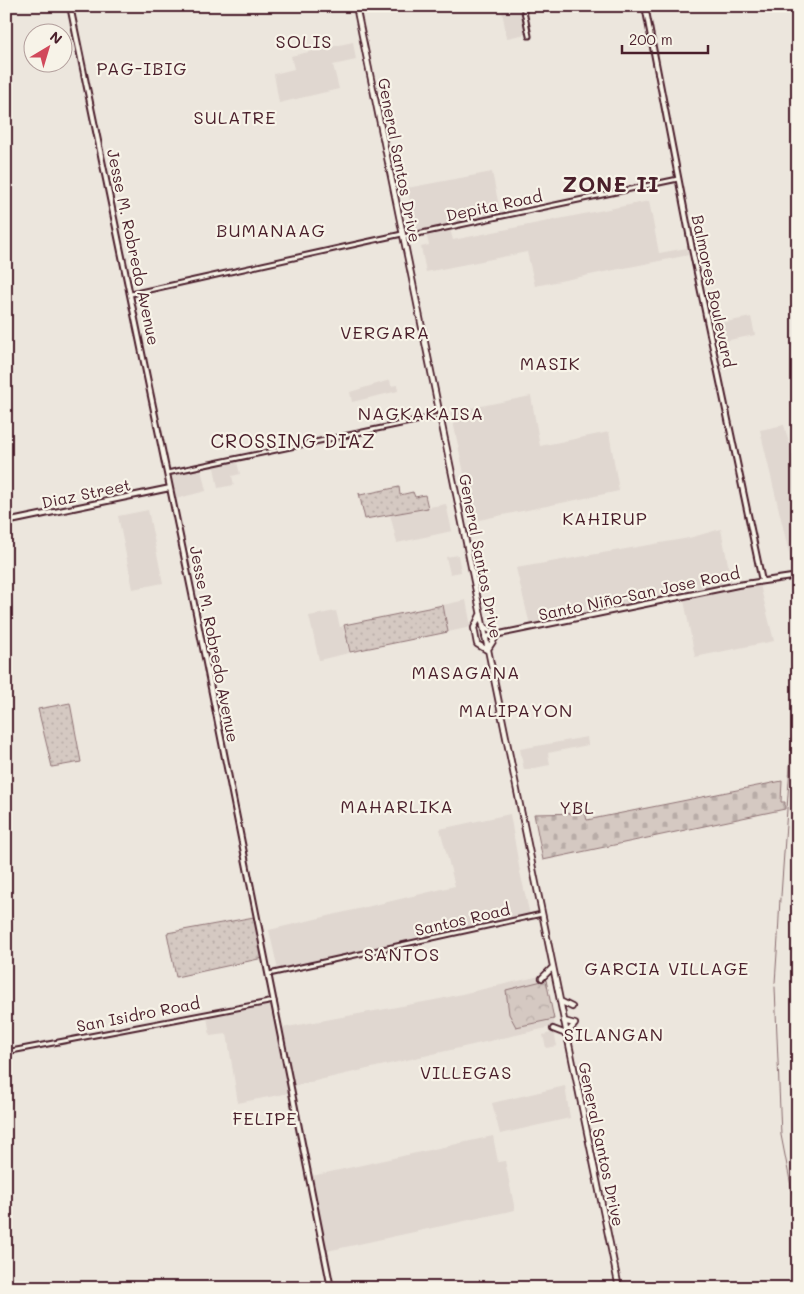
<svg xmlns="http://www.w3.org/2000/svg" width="804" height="1294" font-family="Mali,sans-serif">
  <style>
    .built { fill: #e0d7d0 }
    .grass { fill: url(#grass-dots); stroke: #907476 }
    .cemetery { fill: url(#cemetery-stones); stroke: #907476 }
    .park { fill: url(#park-crowns); stroke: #907476 }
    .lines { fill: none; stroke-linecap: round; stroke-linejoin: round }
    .stream { stroke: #896c6f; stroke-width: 1 }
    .tertiary-casing { stroke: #4a1f2b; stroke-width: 7 }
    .secondary-casing { stroke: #4a1f2b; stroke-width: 8 }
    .trunk-casing { stroke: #4a1f2b; stroke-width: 8 }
    .tertiary { stroke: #f7f3e8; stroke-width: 3 }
    .secondary { stroke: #f7f3e8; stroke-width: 4 }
    .trunk { stroke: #f7f3e8; stroke-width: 4.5 }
    .labels { text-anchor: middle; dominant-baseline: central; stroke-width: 4.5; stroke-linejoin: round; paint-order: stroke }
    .street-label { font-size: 16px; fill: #4a1f2b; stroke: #f7f3e8 }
    .neighbourhood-label { font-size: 18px; letter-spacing: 1px; fill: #4a1f2b; stroke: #f7f3e8 }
    .quarter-label { font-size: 19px; letter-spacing: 1px; fill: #4a1f2b; stroke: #f7f3e8 }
    .district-label { font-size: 21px; font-weight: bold; letter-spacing: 1px; fill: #4a1f2b; stroke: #f7f3e8 }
  </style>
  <defs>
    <pattern id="grass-dots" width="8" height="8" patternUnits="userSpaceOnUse" patternTransform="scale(1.25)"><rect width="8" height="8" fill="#d5c9c2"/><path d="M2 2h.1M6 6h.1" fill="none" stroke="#b8aca7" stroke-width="1.8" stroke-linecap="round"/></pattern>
    <pattern id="cemetery-stones" width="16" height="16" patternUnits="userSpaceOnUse" patternTransform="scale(1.25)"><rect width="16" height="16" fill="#d5c9c2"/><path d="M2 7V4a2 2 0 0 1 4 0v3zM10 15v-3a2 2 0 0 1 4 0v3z" fill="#b8aca7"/></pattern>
    <pattern id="park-crowns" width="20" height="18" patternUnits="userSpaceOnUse" patternTransform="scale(1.25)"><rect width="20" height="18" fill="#d5c9c2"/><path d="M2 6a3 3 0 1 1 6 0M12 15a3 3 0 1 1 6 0" fill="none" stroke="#b8aca7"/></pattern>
  </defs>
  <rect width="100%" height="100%" fill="#ece6dd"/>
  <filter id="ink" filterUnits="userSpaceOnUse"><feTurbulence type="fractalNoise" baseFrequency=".02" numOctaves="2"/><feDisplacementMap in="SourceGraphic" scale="10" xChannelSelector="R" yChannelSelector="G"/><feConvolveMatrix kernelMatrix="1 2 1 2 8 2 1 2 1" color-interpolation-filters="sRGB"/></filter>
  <g filter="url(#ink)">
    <path class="built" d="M501 6H520L526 34 507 38Z
      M353 42 356 60 333 65 339 89 279 103 274 74 294 69 291 56Z
      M492 172 501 216 417 233 407 188Z
      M649 201 659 253 687 248 689 255 535 286 527 252 426 272 421 247 429 245 426 233 450 229 453 240Z
      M751 317 755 335 719 342 713 336 711 325Z
      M390 380 391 386 397 385 398 391 352 402 350 392Z
      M531 396 540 446 609 432 619 491 474 521 451 412Z
      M784 425 798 474V573L794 574 760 430Z
      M237 462 240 474 232 476 234 485 218 488 214 467Z
      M201 469 206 491 175 499 170 476Z
      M446 504 452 531 397 543 390 514Z
      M148 510 163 583 133 589 118 516Z
      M721 529 732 584 698 591 696 582 679 586 681 594 530 625 516 568 689 538Z
      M458 555 461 572 450 574 446 557Z
      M760 585 774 641 695 657 684 600Z
      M466 600 471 627 448 632 443 605Z
      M336 611 340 627 343 626 349 653 319 660 309 616Z
      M587 737 588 745 548 753 550 765 524 770 520 749Z
      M510 814 520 872 530 915 278 970 269 930 455 886 440 829Z
      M540 976 542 980H546L555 1026 293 1086 282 1028 440 999Z
      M271 1004 289 1093 238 1103 227 1034 210 1036 207 1016Z
      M554 1032 557 1046 546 1048 543 1035Z
      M565 1086 570 1118 500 1134 492 1103Z
      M493 1136 498 1162 505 1161 515 1210 327 1251 312 1176Z"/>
    <path class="grass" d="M399 487 400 495 413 492 415 497 425 495 428 508 365 519 359 493 360 495Z
      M443 605 448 632 350 652 344 625Z
      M70 703 81 762 52 767 38 709Z
      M254 917 263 958 176 977 167 933Z"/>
    <path class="cemetery" d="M782 781 781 802H785V809L543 860 534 814 585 813 587 820Z"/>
    <path class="park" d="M546 980 554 1019 516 1027 509 1014 506 990Z"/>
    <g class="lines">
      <path class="stream" d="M794 720 798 711
        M781 896 793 723
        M778 937 780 898
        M775 983 778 938
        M775 987 781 1135 798 1222"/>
      <defs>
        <path id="tertiary" d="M523 6 529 36
          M403 237 678 179
          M131 294 402 234
          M167 473 439 416
          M269 974 542 914
          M6 1052 274 1001"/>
        <path id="secondary" d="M70 6 197 618 331 1288
          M645 6 692 249 762 581
          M6 522 170 488
          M485 637 738 585 798 576"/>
        <path id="trunk" d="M356 6 619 1288
          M480 615 474 628 477 644 487 650
          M483 626 497 635 488 649
          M542 978 553 967
          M560 1001 572 1007
          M564 1021 575 1024 566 1034
          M553 1029 566 1034"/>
      </defs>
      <use href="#tertiary" class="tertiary-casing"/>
      <use href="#secondary" class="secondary-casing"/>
      <use href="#trunk" class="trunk-casing"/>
      <use href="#tertiary" class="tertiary"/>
      <use href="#secondary" class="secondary"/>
      <use href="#trunk" class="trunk"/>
    </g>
  </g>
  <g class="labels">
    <g class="street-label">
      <text transform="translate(400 160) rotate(79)">General Santos Drive</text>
      <text transform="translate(494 205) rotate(-12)">Depita Road</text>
      <text transform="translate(134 247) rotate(78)">Jesse M. Robredo Avenue</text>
      <text transform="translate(714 291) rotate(78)">Balmores Boulevard</text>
      <text transform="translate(86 493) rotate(-12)">Diaz Street</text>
      <text transform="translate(481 556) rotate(79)">General Santos Drive</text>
      <text transform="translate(639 593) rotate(-12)">Santo Niño-San Jose Road</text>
      <text transform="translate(215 644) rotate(79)">Jesse M. Robredo Avenue</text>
      <text transform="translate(462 919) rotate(-13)">Santos Road</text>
      <text transform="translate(138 1014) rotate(-11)">San Isidro Road</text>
      <text transform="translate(602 1144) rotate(78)">General Santos Drive</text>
    </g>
    <g class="neighbourhood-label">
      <text x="304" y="41">SOLIS</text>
      <text x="142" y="68">PAG-IBIG</text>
      <text x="235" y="117">SULATRE</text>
      <text x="271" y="230">BUMANAAG</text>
      <text x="385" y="332">VERGARA</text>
      <text x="550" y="363">MASIK</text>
      <text x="421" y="413">NAGKAKAISA</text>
      <text x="605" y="518">KAHIRUP</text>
      <text x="466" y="672">MASAGANA</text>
      <text x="516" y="710">MALIPAYON</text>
      <text x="397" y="806">MAHARLIKA</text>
      <text x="577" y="807">YBL</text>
      <text x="402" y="954">SANTOS</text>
      <text x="667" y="968">GARCIA VILLAGE</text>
      <text x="614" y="1034">SILANGAN</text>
      <text x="466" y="1072">VILLEGAS</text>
      <text x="265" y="1118">FELIPE</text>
    </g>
    <g class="quarter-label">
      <text x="293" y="440">CROSSING DIAZ</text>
    </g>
    <g class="district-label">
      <text x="611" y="183">ZONE II</text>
    </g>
  </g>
  <rect width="804" height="1294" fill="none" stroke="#f7f3e8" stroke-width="25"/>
  <rect x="12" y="12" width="779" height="1269" fill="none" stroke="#4a1f2b" stroke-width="2" filter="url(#ink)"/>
  <g transform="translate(48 48) rotate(38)"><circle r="24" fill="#f7f3e8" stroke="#b29e9c"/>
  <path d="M0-4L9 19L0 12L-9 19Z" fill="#d1495b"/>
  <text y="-8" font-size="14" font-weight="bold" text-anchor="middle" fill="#4a1f2b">N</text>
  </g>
  <path d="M622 45v8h86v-8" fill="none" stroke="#4a1f2b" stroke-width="2.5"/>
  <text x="629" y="45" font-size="15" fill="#4a1f2b" stroke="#f7f3e8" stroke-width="4" paint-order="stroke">200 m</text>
</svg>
